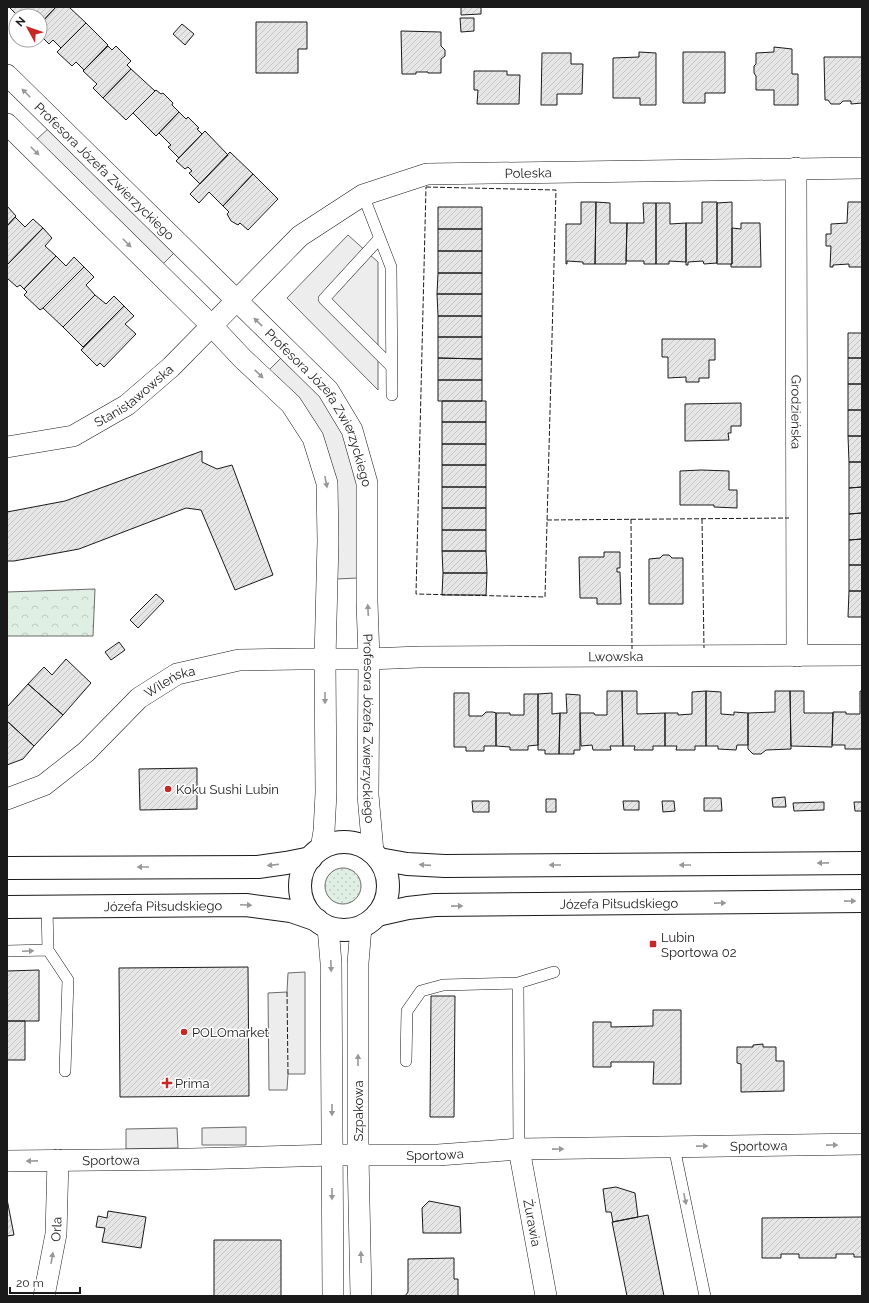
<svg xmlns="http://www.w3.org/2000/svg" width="869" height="1303" font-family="Raleway,sans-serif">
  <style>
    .grass { fill: url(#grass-dots); stroke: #6a6a6a }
    .park { fill: url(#park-crowns); stroke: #6a6a6a }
    .parking { fill: #ededed; stroke: #6a6a6a }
    .building { fill: url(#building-hatch); stroke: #1a1a1a }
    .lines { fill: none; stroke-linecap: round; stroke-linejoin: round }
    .service-casing { stroke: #1a1a1a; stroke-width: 12 }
    .minor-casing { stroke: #1a1a1a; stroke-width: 22 }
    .tertiary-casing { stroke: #1a1a1a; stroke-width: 24 }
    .service { stroke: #fff; stroke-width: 11 }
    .minor { stroke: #fff; stroke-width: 21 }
    .tertiary { stroke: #fff; stroke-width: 22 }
    .fence { stroke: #1a1a1a; stroke-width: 1; stroke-dasharray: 5 2; stroke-linecap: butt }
    .oneway { fill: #989898 }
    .poi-dot { fill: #c62828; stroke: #fff; stroke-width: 1.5 }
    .labels { text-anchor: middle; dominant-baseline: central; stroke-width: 3; stroke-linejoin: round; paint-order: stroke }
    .street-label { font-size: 13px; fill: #1a1a1a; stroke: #fff }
    .poi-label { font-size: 13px; fill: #1a1a1a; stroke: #fff; text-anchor: start }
  </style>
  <defs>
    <pattern id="grass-dots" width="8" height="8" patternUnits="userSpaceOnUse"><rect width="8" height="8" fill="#e0efe3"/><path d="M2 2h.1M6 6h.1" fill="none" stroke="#c0ccc2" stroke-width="1.8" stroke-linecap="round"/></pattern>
    <pattern id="park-crowns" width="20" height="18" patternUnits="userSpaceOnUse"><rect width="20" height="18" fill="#e0efe3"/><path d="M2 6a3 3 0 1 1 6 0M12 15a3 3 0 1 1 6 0" fill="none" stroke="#c0ccc2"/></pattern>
    <pattern id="building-hatch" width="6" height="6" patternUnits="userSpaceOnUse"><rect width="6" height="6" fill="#e6e6e6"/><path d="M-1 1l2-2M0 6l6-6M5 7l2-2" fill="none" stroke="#c5c5c5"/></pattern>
  </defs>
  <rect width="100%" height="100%" fill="#fff"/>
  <path class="grass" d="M325 886a18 18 0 1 1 36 0a18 18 0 1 1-36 0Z"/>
  <path class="park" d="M95 589 93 636H7V592Z"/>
  <path class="parking" d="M50 127 175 252 162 265 36 140Z
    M348 235 378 262V390L287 298Z
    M283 356 321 394 345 433 358 483V578L336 579 335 486 268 371Z
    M305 972V1074H288L287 1090H269L268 993 287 992 288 973Z
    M246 1127V1145H202V1128Z
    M177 1128 178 1148 126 1149V1129Z"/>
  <path class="building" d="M11 7H56L40 24V16H18L10 8Z
    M56 7H69L86 23 61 48 53 40 49 44 40 35V24Z
    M461 7H481V14L461 15Z
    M460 18H474V31L461 32Z
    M256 22H307V49H298V73H256Z
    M86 23 108 45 84 70 76 62 72 66 57 52Z
    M182 24 194 34 185 45 173 34Z
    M401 31 441 32V46L445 50V56L441 59V73H428V72H416V74H402Z
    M108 46 112 50 116 46 131 61 127 65 131 69 103 98 93 88 97 84 83 71Z
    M774 47 792 49V74H798V105H774V90H756V76L754 73V66L756 64V53L774 52Z
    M639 52 656 53V105H640V98H613V58L639 57Z
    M683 52H725V93H705V103H683Z
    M542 53H571V64H583L582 94H557V105H541Z
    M824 57H862V103L851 104V101H843L840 104H831L828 100H825Z
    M131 69 155 91 126 120 103 98Z
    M474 71H507V75H520L519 104H477L478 90H474Z
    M156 90 161 94 163 93 173 103 172 105 179 112 156 136 133 113Z
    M179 112 186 119 188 117 199 128 197 129 202 134 179 158 168 147 171 145 159 133Z
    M205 131 228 155 200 184 189 173 192 171 188 167 185 169 176 161Z
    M230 152 253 174 223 206 209 192 199 203 190 194Z
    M253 174 278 199 248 230 240 223 238 225 231 221 227 214 229 212 223 206Z
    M581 202H596L595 264H583V262L567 261V264H566V224H581Z
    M596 202 610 203V223H627L626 264H595Z
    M702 202H717V263L704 264 703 261 688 262V265H686V223H702Z
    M732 202V264H717V203Z
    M848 202H862V267H849V264L833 265V267H830L831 246H826V234H831V224L847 223Z
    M643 203H656V264H644V261H626L627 223H644Z
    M656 203H670V224L686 223V262L669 261V264H656Z
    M7 206 16 216 7 226Z
    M438 207H482V229H438Z
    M15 217 25 227 33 219 43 228 7 265V226Z
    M741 223H760L761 267H731V264H732V228L741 229Z
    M43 228 52 238 45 246 56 256 24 289 20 285 17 287 7 278V265Z
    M438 229H482V251H438Z
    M438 251H482V273H438Z
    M56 256 66 266 74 257 84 267 43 308 40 310 24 295 27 292 24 289Z
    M84 267 94 277 86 285 95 295 63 327 43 308Z
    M438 273H482V294H437Z
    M437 294H482V316H438Z
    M95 295 106 304 114 296 124 306 83 347 63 327Z
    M124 306 134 316 125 324 136 334 104 367 100 363 97 366 81 350Z
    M438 316H482V337H438Z
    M848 333H862V358H848Z
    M438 337H482V359L438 358Z
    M662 339H715V360H709V378H699V382H686V377L668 378V357H662Z
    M438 358 482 359V380H438Z
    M848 358H862V384H848Z
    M438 380H482V401H438Z
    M848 384H862V410H848Z
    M442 401H486V422H442Z
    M741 403V426H731V433H728L729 440 685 441V404Z
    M848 410H862V436H848Z
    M442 422H486V444H442Z
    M848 436H862V462H849Z
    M442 444H486V465H442Z
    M202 451V462L217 469 232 465 273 575 235 590 201 510 186 508 79 549 14 561H7V512L65 501Z
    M849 462H862V487L849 488Z
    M442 465H486V487H442Z
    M701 470 729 471V490H737V508L714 507V505H680V471Z
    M442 487H486V508H442Z
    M862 487V513L849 514V488Z
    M442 508H486V530H442Z
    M862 513V539L849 540V514Z
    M442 530H486V551H442Z
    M862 539V565H849V540Z
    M442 551H486L487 573H443Z
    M604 552H620V568H617V572H620L621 604H597V598H580L579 557H604Z
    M663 555H669L672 558H683V604H649V559L660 558Z
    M849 565H862V591H849Z
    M443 573H487L486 595H442Z
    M849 591H862V617H848Z
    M156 594 164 601 138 628 130 620Z
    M119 642 125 650 111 660 105 652Z
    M66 659 91 683 63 715 28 684 44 667 52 675Z
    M28 684 63 715 34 746 7 721V707Z
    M607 691H622L623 746H610L611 750H593L592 745 581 746 580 713H594L595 715H607Z
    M622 691H637V714L665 713V746H653V750H634L635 746H623Z
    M706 691 721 692V714L734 715V712L748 713V745H737L736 750 718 749V746H706Z
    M706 691V746H695V750H676L677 746H665V713H678V715L692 714V692Z
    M775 691H790L791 749 766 750 761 754H753L748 749V713L775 712Z
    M790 691H804V713H833L832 747 791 746Z
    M860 691H862V749H845V745H832L833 712H846V714H860Z
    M454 693H469V716H482L486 712H493L496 713V746H484V751H466V747H454Z
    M552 693V714L560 713 559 754H545V750H538V694Z
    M524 694H538V745L528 746V750H510V747L496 746V713H510V715H524Z
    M566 694 580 695V750H574V754H559L560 713H567Z
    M7 721 34 746 23 759 7 765Z
    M197 768V809L140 810 139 769Z
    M785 797 786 807H773L772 798Z
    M704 798H721L722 811H704Z
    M546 799H556V812H546Z
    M472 801H489V812H473Z
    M623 801H639V810H624Z
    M662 801H674L675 811 663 812Z
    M824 802V810L794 811 793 803Z
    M854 802H862V811H855Z
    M248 967 249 1096 120 1097 119 968Z
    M39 970V1021H7V971Z
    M431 996H455L454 1117H430Z
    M653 1010H681V1084H653L654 1062H611V1067H593V1022H611V1027L653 1026Z
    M7 1021H25V1060H7Z
    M763 1044V1047H776V1061H784V1091L741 1092V1064L737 1063V1047H753V1045Z
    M616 1187 635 1193 638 1217 613 1222 611 1212H606L603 1189Z
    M7 1199 14 1235 7 1236Z
    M429 1201 460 1207 461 1233H423L422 1208Z
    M108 1211 146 1217 141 1248 102 1242 105 1228 96 1227 98 1216 107 1218Z
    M648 1215 664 1296H627L612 1222Z
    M862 1217V1257H854V1254H836V1258H799V1254H781V1258H762V1218Z
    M214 1240H281V1296H214Z
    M454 1258V1279H458V1296H405L408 1292V1259Z"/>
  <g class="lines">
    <defs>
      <path id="service" d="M363 195 391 267 392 395
        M379 239 324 299 392 367
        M47 907 48 950 68 980 65 1071
        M7 951 48 950
        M406 1061 407 1011 421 991 443 985 518 983
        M674 1147 705 1296
        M519 1149 518 983 554 972"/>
      <g id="minor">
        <path id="s1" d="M7 75 328 390 352 430 367 483V602L369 659 368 795 373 852"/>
        <path d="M7 124 212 326 242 358 291 404 313 438 327 483 328 541 325 659 326 793 324 831 321 849"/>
        <path id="s2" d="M796 168 797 656"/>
        <path id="s3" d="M7 447 73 436 127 405 171 367 300 236 363 195 427 174 862 168"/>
        <path id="s4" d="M7 799 44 785 86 752 139 698 177 674 239 660 299 659H369L419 657 862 655"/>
        <path d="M328 927 331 963 333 1296"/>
        <path d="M361 927 358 963V1155L361 1296"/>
        <path id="s5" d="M519 1149 546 1296"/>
        <path id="s6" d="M7 1161 191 1159 333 1155H438L519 1149 862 1144"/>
        <path id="s7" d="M44 1296 56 1234 58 1160"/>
      </g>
      <g id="tertiary">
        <circle cx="344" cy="886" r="44"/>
        <path d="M379 859 407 864 445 866 862 863"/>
        <path d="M7 868 258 867 286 863 311 858"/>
        <path id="s8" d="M7 907 246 905 291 911 317 920"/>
        <path id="s9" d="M377 915 408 908 435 905 862 901"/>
      </g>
    </defs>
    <use href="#service" class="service-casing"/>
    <use href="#minor" class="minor-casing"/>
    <use href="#tertiary" class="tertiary-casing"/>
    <use href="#service" class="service"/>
    <use href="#minor" class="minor"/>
    <use href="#tertiary" class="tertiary"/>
    <path class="fence" d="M426 187 556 190 545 597 416 594Z
      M631 519 632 649
      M702 519 704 648
      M547 520 789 518
      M287 992 288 1074"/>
  </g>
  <defs><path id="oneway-solid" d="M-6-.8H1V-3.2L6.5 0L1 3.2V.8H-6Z"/></defs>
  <g class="oneway">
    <use href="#oneway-solid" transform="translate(26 93) rotate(-135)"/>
    <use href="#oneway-solid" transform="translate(35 151) rotate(45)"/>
    <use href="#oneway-solid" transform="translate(127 243) rotate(45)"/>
    <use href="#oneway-solid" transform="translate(258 322) rotate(-136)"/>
    <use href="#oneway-solid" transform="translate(259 374) rotate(44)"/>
    <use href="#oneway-solid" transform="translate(326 482) rotate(79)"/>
    <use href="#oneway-solid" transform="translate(368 610) rotate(-93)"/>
    <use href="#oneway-solid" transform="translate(325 698) rotate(90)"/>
    <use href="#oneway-solid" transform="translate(823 863) rotate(179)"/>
    <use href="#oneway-solid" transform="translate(273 865) rotate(173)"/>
    <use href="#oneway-solid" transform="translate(425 865) rotate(-176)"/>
    <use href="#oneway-solid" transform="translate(555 865) rotate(180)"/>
    <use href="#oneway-solid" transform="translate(685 865) rotate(180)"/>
    <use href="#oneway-solid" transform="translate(143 867) rotate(180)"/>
    <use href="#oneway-solid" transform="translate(850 901) rotate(-1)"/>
    <use href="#oneway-solid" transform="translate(720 903) rotate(-1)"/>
    <use href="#oneway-solid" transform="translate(246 905) rotate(2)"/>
    <use href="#oneway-solid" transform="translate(457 906) rotate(-1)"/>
    <use href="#oneway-solid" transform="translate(28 951) rotate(-3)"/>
    <use href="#oneway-solid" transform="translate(331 966) rotate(88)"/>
    <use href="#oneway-solid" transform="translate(358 1060) rotate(-90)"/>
    <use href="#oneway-solid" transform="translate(332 1110) rotate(90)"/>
    <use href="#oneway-solid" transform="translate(832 1145) rotate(-1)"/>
    <use href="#oneway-solid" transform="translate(702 1146) rotate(-1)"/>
    <use href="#oneway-solid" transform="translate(558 1149) rotate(-1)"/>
    <use href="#oneway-solid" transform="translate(32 1161) rotate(179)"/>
    <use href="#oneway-solid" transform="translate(332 1194) rotate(90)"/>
    <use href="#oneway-solid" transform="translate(685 1199) rotate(78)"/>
    <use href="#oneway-solid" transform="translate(361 1257) rotate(-91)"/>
    <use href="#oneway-solid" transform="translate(52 1258) rotate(-80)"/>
  </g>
  <g class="poi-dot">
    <circle cx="168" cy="789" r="4"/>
    <rect x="649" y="940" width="8" height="8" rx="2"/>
    <circle cx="184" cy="1032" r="4"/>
    <path d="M165 1077h4v4h4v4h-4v4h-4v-4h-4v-4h4z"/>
  </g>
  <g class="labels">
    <g class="street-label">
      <text stroke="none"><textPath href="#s1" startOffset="137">Profesora Józefa Zwierzyckiego</textPath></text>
      <text stroke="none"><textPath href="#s3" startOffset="615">Poleska</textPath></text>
      <text stroke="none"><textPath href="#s3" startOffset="140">Stanisławowska</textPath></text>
      <text stroke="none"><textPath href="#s1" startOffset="460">Profesora Józefa Zwierzyckiego</textPath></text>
      <text stroke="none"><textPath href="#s2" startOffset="244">Grodzieńska</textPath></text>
      <text stroke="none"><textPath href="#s4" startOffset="654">Lwowska</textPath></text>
      <text stroke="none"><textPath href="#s4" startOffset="204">Wileńska</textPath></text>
      <text stroke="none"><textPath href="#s1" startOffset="797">Profesora Józefa Zwierzyckiego</textPath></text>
      <text stroke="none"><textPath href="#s9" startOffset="243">Józefa Piłsudskiego</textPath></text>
      <text stroke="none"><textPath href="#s8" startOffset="156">Józefa Piłsudskiego</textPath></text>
      <text transform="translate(358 1111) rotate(-90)">Szpakowa</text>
      <text stroke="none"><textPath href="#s6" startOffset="752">Sportowa</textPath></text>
      <text stroke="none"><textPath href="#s6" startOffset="428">Sportowa</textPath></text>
      <text stroke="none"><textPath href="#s6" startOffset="104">Sportowa</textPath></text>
      <text stroke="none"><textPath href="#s5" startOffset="75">Żurawia</textPath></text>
      <text stroke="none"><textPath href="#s7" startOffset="68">Orla</textPath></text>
    </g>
    <g class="poi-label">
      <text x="176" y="789">Koku Sushi Lubin</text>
      <text x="661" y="937">Lubin<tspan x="661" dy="15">Sportowa 02</tspan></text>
      <text x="192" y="1032">POLOmarket</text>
      <text x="175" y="1083">Prima</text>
    </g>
  </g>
  <rect width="869" height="1303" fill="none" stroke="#1a1a1a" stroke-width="16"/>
  <g transform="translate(28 28) rotate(310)"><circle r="19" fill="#ffffff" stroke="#a3a3a3"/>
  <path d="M0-3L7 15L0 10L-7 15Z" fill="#c62828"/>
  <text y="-6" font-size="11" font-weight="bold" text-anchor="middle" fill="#1a1a1a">N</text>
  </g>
  <path d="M10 1287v6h70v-6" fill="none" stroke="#1a1a1a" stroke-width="2"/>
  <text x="16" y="1287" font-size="12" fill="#1a1a1a" stroke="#ffffff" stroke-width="3" paint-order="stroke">20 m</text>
</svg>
